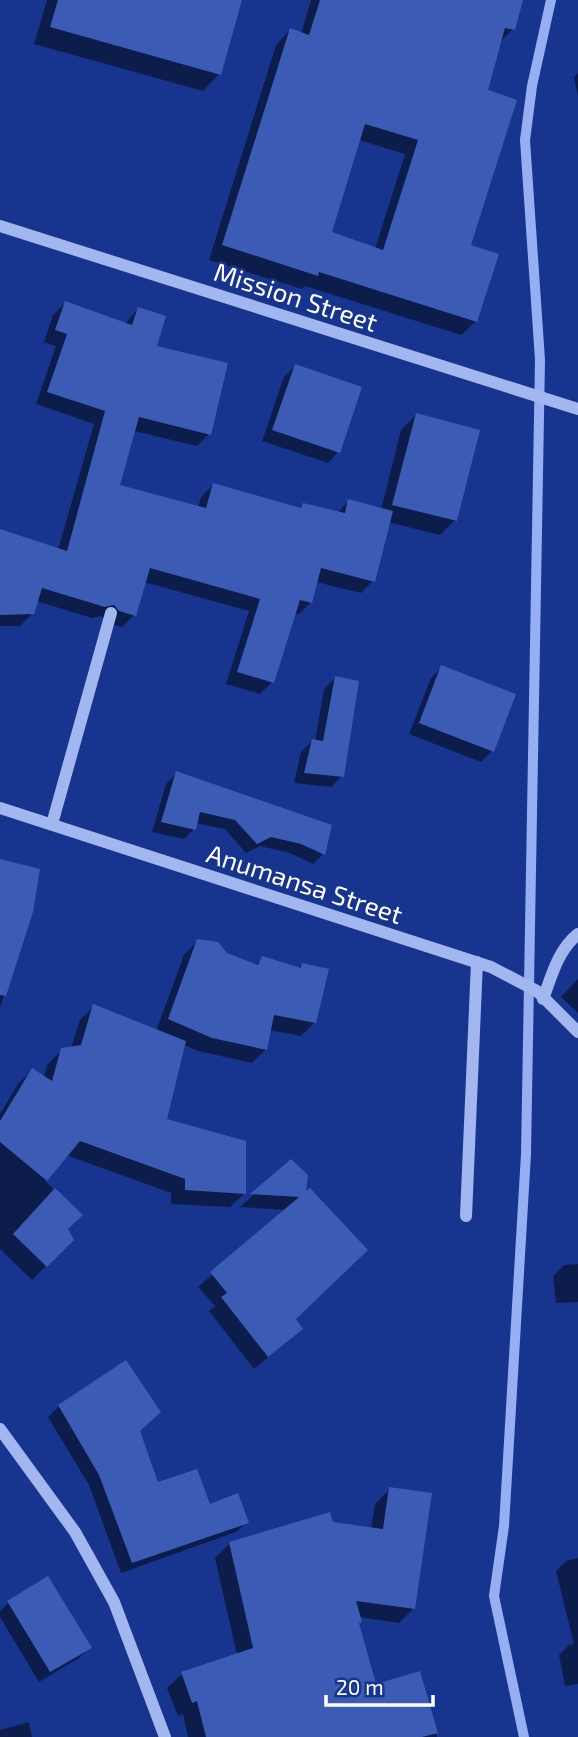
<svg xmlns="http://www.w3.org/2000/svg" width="578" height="1737" font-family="'Exo 2',sans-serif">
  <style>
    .shadow { fill: #0007; fill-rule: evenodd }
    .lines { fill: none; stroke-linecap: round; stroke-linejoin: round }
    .stream { stroke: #95aff2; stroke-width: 10 }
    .building { fill: #3b5bb5; fill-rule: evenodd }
    .minor { stroke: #a2b7ef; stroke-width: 12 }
    .labels { text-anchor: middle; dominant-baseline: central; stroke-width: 5; stroke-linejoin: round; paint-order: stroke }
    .street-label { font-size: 26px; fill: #fff; stroke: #17358e }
  </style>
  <rect width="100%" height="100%" fill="#17358e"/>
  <path class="shadow" d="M47 0H240L219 74 203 91 34 44Z
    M311 0H521L513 29 499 43 486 92 469 246 476 321 461 335 305 286 302 289 209 260 276 45 290 30 301 34ZM359 140 405 154 375 249 330 233Z
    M578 73V97L574 77Z
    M65 303 125 324 138 309 155 347 209 434 197 446 134 431 118 486 198 508 201 497 213 485 299 509 303 505 337 513 349 501 381 510 401 430 416 415 455 520 440 535 388 522 373 581 361 593 316 582 311 602 299 614 294 613 272 682 260 694 226 684 249 611 144 582 134 615 122 627 107 623 101 616 92 618 36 601 33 613 20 626H0V531L58 550 94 424 36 404 56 346 44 342 53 315Z
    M295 366 338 452 328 463 262 441 284 377Z
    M442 667 492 751 481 762 409 734 431 678Z
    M335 678 342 776 331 787 294 783 301 752 312 741 315 742 324 689Z
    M177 773 323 854 313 864 290 853 260 846 246 853 225 829 195 823 194 829 184 839 152 832 166 784Z
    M0 861 31 911 0 1008Z
    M198 941 255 966 263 958 298 969 303 965 315 1022 301 1036 269 1030 266 1049 252 1063 198 1051 184 1045 165 1120 245 1193 230 1207 171 1204V1193L66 1155 45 1181 81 1215 66 1230 72 1240 32 1280 0 1249V1114L18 1084 32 1070 44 1078 47 1065 62 1050 71 1048 80 1020 94 1006 156 1031 184 955Z
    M578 979V1013L561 997Z
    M291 1161 303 1196 294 1319 301 1329 254 1369 209 1311 215 1306 198 1287 287 1210 240 1207Z
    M578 1264V1302L556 1303 553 1276 564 1265Z
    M126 1363 138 1431 157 1484 247 1522 236 1532 121 1573 89 1485 48 1417 59 1406Z
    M390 1489 414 1608 399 1623 359 1617 360 1622 357 1625 374 1686 419 1673 437 1737H188L183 1714 178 1716 167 1688 182 1674 237 1655 215 1558 230 1543 331 1524 371 1529 375 1504Z
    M578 1558V1684L565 1686 559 1655 569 1645 574 1644 556 1571 566 1561Z
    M9 1602 90 1648 79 1658 39 1682 0 1617V1611Z
    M29 1722 32 1737H0V1730Z"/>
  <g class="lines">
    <path class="stream" d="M524 1737 494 1596 504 1526 526 1154 540 360 525 140 532 86 551 0"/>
  </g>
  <path class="building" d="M58 0H242L221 75 50 27Z
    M320 0H523L515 30 505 28 488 90 517 100 471 245 499 254 477 322 319 272 318 276 222 245 290 28 309 35ZM365 124 418 140 383 250 332 232Z
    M65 301 132 325 138 307 166 316 157 346 228 363 211 435 139 417 120 485 206 508 213 483 301 508 303 503 345 513 348 499 393 511 375 582 321 568 312 603 300 600 274 683 237 672 260 599 150 568 136 616 119 611 114 605 105 607 42 588 34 614 0 615V529L67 551 105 411 47 392 67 334 55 330Z
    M295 364 362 387 340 453 272 430Z
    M416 413 480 430 457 521 392 505Z
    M441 665 516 694 494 752 419 723Z
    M335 676 359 681 344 777 304 773 312 739 323 741Z
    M176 771 332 825 325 855 301 844 271 837 257 844 235 820 200 812 196 830 161 822Z
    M0 859 40 869 33 912 6 996 0 995Z
    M197 939 218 942 227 953 258 965 262 956 301 968 302 963 329 969 316 1023 274 1015 267 1050 212 1038 168 1019Z
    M93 1004 186 1041 167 1119 246 1141V1194L185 1190V1179L80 1141 47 1181 0 1142V1121L32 1068 52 1081 61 1048 81 1045Z
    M291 1159 308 1175 306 1191 310 1188 368 1250 296 1319 303 1329 268 1357 221 1297 227 1293 210 1272 299 1197 250 1194Z
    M55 1188 83 1215 68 1229 74 1240 47 1267 13 1234Z
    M126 1360 161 1412 140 1431 158 1482 197 1469 210 1504 238 1493 249 1523 132 1563 99 1475 58 1405Z
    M389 1487 432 1493 415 1609 356 1601 362 1622 359 1623 376 1684 420 1671 438 1733 422 1737H206L197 1701 192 1703 181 1672 253 1648 229 1542 330 1512 333 1522 383 1529Z
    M48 1576 92 1648 50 1672 7 1601Z"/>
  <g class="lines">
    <path class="minor" d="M0 226 578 409
      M0 808 491 967 537 991 578 1032
      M52 824 111 613
      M543 999C552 975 558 950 578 934
      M466 1216 477 962
      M0 1429 75 1532 114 1602 165 1737"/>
  </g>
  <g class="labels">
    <g class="street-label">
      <text transform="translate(296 296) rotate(18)">Mission Street</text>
      <text transform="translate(305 883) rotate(18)">Anumansa Street</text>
    </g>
  </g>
  <path d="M326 1695v10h107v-10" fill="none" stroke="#ffffff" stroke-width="3.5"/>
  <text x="336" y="1695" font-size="21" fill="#ffffff" stroke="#17358e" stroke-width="5" paint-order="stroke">20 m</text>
</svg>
